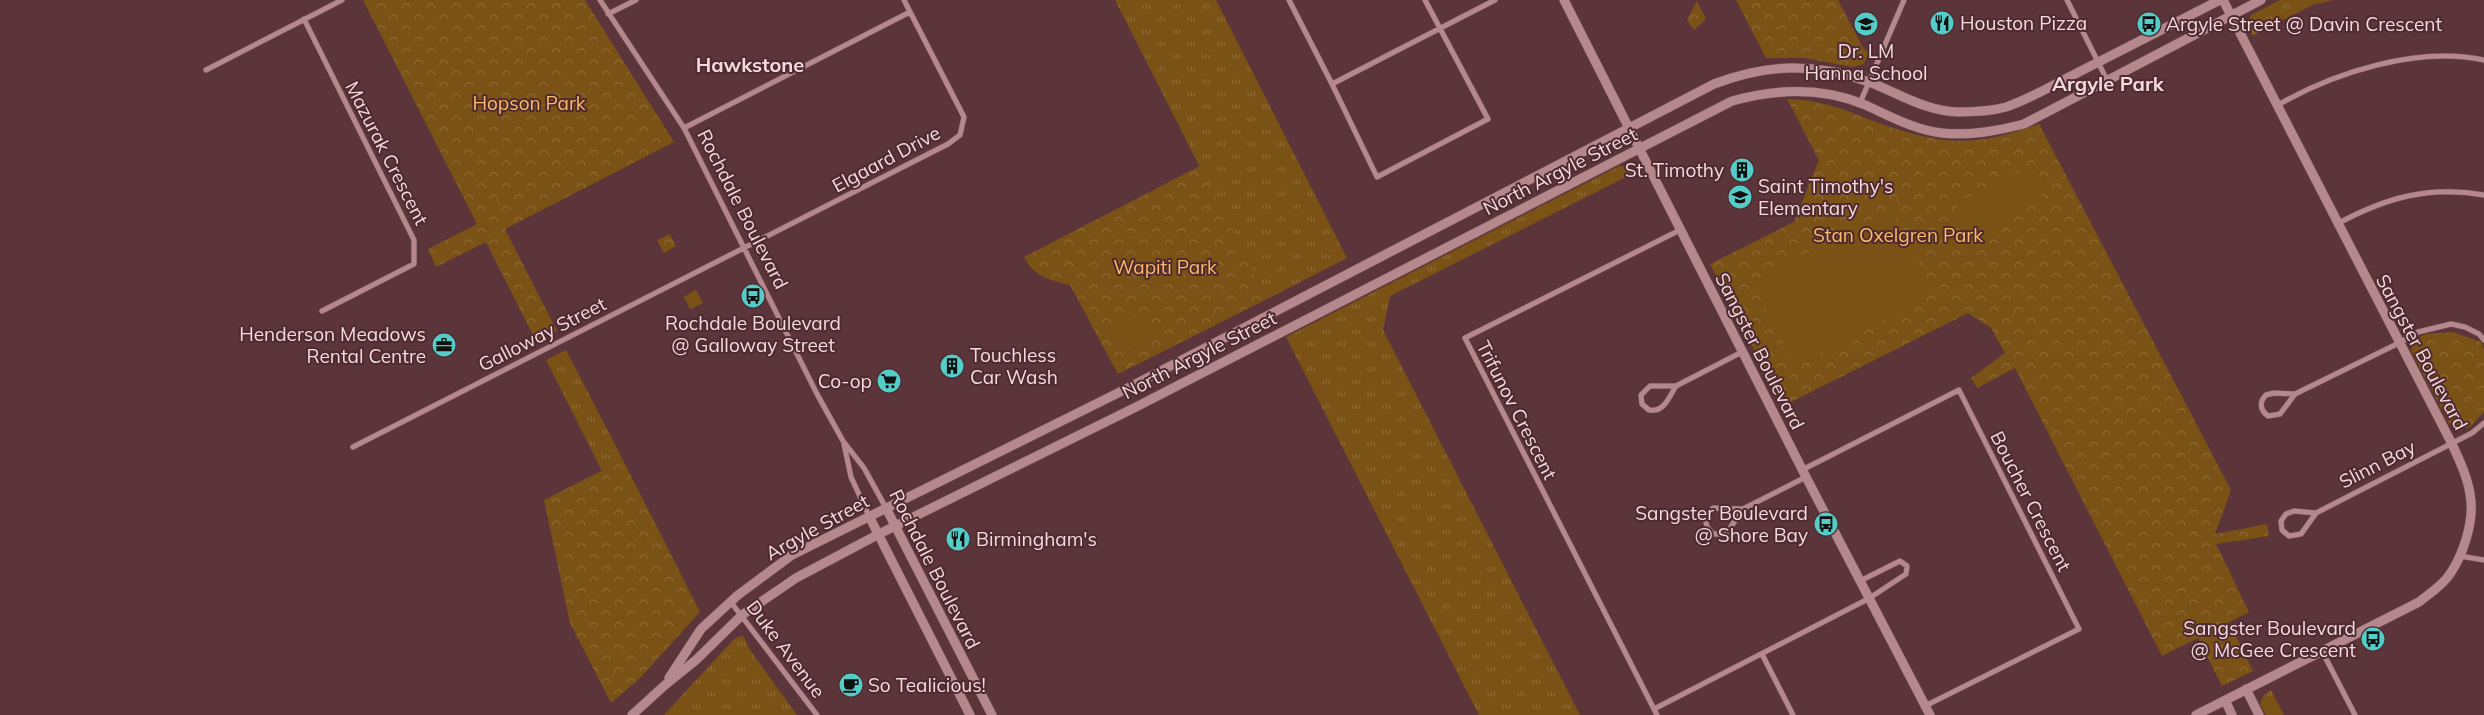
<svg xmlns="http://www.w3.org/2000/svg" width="2484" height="715" font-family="Mulish,sans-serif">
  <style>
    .grass { fill: url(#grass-tufts) }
    .park { fill: url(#park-crowns) }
    .garden { fill: #7b5215 }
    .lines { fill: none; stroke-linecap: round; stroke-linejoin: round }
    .minor-casing { stroke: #755459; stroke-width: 6 }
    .tertiary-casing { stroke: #755459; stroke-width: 10 }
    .minor { stroke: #b4888c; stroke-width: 5 }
    .tertiary { stroke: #b4888c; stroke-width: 9 }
    .labels { text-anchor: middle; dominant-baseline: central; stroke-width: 4; stroke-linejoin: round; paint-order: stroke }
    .poi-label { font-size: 19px; fill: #f3dadc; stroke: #4f2a30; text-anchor: start }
    .park-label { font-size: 19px; fill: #fcba65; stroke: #4f2a30 }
    .street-label { font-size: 19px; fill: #f3dadc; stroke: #4f2a30 }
    .neighbourhood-label { font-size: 20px; font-weight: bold; fill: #f3dadc; stroke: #4f2a30 }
  </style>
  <defs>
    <pattern id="grass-tufts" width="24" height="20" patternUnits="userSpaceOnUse" patternTransform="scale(1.25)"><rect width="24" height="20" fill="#7b5215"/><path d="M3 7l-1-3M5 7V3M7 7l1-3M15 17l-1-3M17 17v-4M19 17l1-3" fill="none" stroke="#8e6a36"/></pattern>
    <pattern id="park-crowns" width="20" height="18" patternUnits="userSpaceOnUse" patternTransform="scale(1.25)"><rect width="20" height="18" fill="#7b5215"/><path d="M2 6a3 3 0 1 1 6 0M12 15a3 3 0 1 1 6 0" fill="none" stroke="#8e6a36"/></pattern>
  </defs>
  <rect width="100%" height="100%" fill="#5b353a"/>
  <path class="grass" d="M1115 0H1216L1347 258 1267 299Z
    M2280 0H2334L2312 5 2253 36 2248 23 2251 15Z
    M1619 166 1628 167 1636 172 1390 296 1383 330 1580 715H1479L1286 337Z
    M566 350 623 460 602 471 546 360Z
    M740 636 744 637 750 650 797 715H664L733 640Z
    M2271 690 2284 715H2266L2260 704 2263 696Z"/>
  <path class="park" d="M363 0H585L674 142 505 229 557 331 536 341 486 242 436 267 428 249 477 224Z
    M1736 0H1838L1863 48 1869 52 1864 64 1852 67 1805 58H1766Z
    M1697 1 1706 19 1694 30 1687 20Z
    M1787 99C1816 99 1841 108 1868 119 1937 144 1969 150 2039 124L2231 490 2215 534 2267 524 2269 536 2216 544 2249 612 2229 622 2253 671 2222 686 2198 638 2162 656 2015 368 1977 388 1971 378 2005 353 1991 328 1968 313 1783 406 1710 264 1794 222 1819 160Z
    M1200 166 1267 299 1118 374 1070 285C1050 280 1034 277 1024 257Z
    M670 234 676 246 664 253 657 240Z
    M696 290 703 303 690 309 684 297Z
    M2453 332 2481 342 2484 349V412L2470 427 2457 430 2449 423 2411 351 2414 340 2426 334Z
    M623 460 700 612 640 678 611 703 570 623 544 500Z"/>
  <path class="garden" d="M2028 168 2043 200 1971 236 1956 204Z
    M1891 209 1935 293 1796 366 1752 282Z
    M1145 311 1156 333 1119 353 1107 331Z"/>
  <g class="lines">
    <defs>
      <path id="minor" d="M600 0 684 128 817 394 843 441 864 468 886 508
        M1289 0 1332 84 1495 0
        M2067 0 2107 80
        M608 14 636 0
        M304 19 414 240V264L322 311
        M206 70 342 0
        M1332 84 1377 177 1488 119 1425 0
        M1860 103 1904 0
        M2278 105C2335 72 2418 46 2484 60
        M684 128 910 12
        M2337 224C2385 198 2429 185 2484 195
        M1676 386C1669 397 1664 413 1649 410L1642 404 1641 395 1650 386H1676L1742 352
        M2295 394 2274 393 2266 395C2259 402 2260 410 2268 416L2280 414 2295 394 2399 343 2418 332 2451 324 2465 327 2479 334 2484 340
        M844 444 851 477 869 516
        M353 447 948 144 960 135 964 117 904 0
        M1802 470 1959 390 2079 629 1925 706
        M1743 509 1713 508 1705 518 1707 527 1713 534H1726L1743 509 1806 477
        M2316 513 2294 511 2286 514 2281 521 2282 530 2289 536 2301 534 2316 513 2472 433 2484 423
        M2460 556 2484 560
        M730 601 817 715
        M2322 651 2355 715
        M1762 654 1793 715
        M1654 709 1868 599 1906 574 1907 566 1900 561 1860 581
        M1657 715 1465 338 1680 230"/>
      <path id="tertiary" d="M1564 0 1806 477 1930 715
        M886 508 992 715
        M869 516 970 715
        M669 678 701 629 738 595 792 555 1126 389 1714 84C1767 64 1815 62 1869 82 1898 93 1925 111 1958 112 1973 112 1992 111 2006 107 2030 99 2053 85 2075 74 2123 50 2171 25 2220 0
        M2246 689 2259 715
        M2225 700 2232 715
        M632 715 665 685 696 660 742 615 796 578 879 534 1136 407 1732 101C1775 89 1821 87 1863 104 1888 115 1914 130 1942 133 1970 136 1996 131 2024 124L2261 0
        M2196 715 2419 602C2430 593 2442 586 2450 574 2463 555 2473 524 2471 501 2469 480 2460 461 2451 442L2223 0"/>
    </defs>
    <use href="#minor" class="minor-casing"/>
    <use href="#tertiary" class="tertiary-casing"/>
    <use href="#minor" class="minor"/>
    <use href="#tertiary" class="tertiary"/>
  </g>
  <defs>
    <symbol id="restaurant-disc" viewBox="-11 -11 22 22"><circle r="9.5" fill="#54cdc8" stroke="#4f2a30"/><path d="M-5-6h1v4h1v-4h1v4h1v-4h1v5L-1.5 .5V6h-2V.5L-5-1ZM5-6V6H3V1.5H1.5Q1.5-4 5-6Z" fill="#111"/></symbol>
    <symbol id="school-disc" viewBox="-11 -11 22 22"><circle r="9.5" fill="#54cdc8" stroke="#4f2a30"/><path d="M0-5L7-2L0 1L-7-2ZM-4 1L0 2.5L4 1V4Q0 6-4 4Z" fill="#111"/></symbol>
    <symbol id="bus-disc" viewBox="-11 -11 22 22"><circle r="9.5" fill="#54cdc8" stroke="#4f2a30"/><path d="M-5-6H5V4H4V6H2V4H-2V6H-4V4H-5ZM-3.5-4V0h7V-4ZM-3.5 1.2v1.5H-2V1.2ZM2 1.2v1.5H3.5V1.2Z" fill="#111"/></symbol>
    <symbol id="building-disc" viewBox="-11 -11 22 22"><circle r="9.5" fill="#54cdc8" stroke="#4f2a30"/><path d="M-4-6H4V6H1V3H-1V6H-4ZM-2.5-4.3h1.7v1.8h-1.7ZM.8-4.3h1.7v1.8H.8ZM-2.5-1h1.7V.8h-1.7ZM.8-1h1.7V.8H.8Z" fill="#111"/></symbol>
    <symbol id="office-disc" viewBox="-11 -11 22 22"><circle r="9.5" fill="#54cdc8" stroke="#4f2a30"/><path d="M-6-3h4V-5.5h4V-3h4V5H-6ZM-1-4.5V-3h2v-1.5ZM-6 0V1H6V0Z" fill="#111"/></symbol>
    <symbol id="supermarket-disc" viewBox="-11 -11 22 22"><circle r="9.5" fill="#54cdc8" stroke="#4f2a30"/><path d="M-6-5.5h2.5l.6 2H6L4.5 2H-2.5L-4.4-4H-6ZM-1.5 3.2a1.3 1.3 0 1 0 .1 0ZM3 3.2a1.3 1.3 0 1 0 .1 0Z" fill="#111"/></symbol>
    <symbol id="cafe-disc" viewBox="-11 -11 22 22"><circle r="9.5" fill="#54cdc8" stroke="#4f2a30"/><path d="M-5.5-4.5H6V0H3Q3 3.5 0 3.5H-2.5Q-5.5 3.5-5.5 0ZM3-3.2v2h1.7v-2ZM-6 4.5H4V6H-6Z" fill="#111"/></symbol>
  </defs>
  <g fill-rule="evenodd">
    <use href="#restaurant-disc" x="1928" y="9" width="28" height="28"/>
    <use href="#school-disc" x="1852" y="10" width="28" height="28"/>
    <use href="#bus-disc" x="2135" y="10" width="28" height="28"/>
    <use href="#building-disc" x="1728" y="156" width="28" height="28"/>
    <use href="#school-disc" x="1726" y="183" width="28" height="28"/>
    <use href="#bus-disc" x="739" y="282" width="28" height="28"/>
    <use href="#office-disc" x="430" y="331" width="28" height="28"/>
    <use href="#building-disc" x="938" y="352" width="28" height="28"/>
    <use href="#supermarket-disc" x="875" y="367" width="28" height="28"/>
    <use href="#bus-disc" x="1812" y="510" width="28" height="28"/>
    <use href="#restaurant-disc" x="944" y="525" width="28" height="28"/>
    <use href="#bus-disc" x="2359" y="625" width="28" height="28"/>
    <use href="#cafe-disc" x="837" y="671" width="28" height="28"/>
  </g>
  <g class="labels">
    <g class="poi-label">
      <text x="1960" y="23">Houston Pizza</text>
      <text x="2166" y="24">Argyle Street @ Davin Crescent</text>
      <text x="1866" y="51" text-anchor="middle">Dr. LM<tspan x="1866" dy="22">Hanna School</tspan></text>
      <text x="1724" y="170" text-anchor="end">St. Timothy</text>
      <text x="1758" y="186">Saint Timothy's<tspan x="1758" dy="22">Elementary</tspan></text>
      <text x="753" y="323" text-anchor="middle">Rochdale Boulevard<tspan x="753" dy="22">@ Galloway Street</tspan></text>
      <text x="426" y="334" text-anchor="end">Henderson Meadows<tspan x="426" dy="22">Rental Centre</tspan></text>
      <text x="970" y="355">Touchless<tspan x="970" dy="22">Car Wash</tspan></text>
      <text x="872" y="381" text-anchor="end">Co-op</text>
      <text x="1808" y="513" text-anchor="end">Sangster Boulevard<tspan x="1808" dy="22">@ Shore Bay</tspan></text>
      <text x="976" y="539">Birmingham's</text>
      <text x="2356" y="628" text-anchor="end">Sangster Boulevard<tspan x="2356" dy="22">@ McGee Crescent</tspan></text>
      <text x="868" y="685">So Tealicious!</text>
    </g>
    <g class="park-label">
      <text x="529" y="103">Hopson Park</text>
      <text x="1898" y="235">Stan Oxelgren Park</text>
      <text x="1165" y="267">Wapiti Park</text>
    </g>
    <g class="street-label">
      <text transform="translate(387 153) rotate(63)">Mazurak Crescent</text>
      <text transform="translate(886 159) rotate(-28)">Elgaard Drive</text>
      <text transform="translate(1560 171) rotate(-27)">North Argyle Street</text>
      <text transform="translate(743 209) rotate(63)">Rochdale Boulevard</text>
      <text transform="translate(542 334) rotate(-27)">Galloway Street</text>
      <text transform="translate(1760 351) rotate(63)">Sangster Boulevard</text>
      <text transform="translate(2422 352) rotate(62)">Sangster Boulevard</text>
      <text transform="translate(1199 355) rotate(-27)">North Argyle Street</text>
      <text transform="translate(1517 410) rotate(63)">Trifunov Crescent</text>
      <text transform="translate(2377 464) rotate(-27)">Slinn Bay</text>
      <text transform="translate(2031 501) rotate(63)">Boucher Crescent</text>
      <text transform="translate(817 527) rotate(-29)">Argyle Street</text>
      <text transform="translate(935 569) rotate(63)">Rochdale Boulevard</text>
      <text transform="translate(786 649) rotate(53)">Duke Avenue</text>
    </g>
    <g class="neighbourhood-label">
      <text x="750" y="64">Hawkstone</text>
      <text x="2108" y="83">Argyle Park</text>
    </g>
  </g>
</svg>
